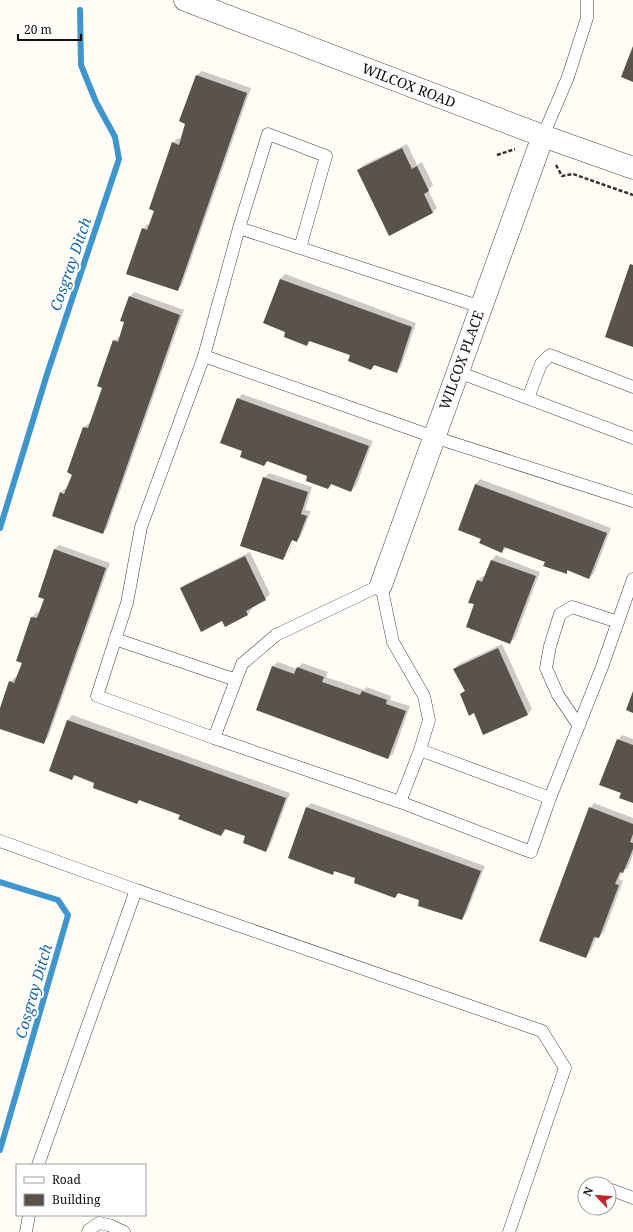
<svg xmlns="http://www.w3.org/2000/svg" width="633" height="1232" font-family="'Noto Serif',serif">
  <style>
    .shadow { fill: #0003; fill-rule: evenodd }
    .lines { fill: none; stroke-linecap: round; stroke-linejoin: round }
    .stream { stroke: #3f96cf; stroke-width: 6 }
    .building { fill: #5a524d }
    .service-casing { stroke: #444; stroke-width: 13 }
    .minor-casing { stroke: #444; stroke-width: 23 }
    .tertiary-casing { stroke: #444; stroke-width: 23 }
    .path { stroke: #333; stroke-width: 2.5; stroke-dasharray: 4 2; stroke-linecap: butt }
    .service { stroke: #fff; stroke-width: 12 }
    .minor { stroke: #fff; stroke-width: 22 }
    .tertiary { stroke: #fff; stroke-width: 22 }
    .labels { text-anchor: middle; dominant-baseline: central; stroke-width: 4; stroke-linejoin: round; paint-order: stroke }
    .street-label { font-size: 14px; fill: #111; stroke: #fff }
    .water-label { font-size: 15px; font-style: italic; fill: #1768a6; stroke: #fff }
  </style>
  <rect width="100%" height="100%" fill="#fffdf5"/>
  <path class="shadow" d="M202 71 251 88 182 285 177 290 143 229 147 224 150 225 155 211 173 143 178 138 181 139 197 75Z
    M407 144 417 165 422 162 433 185 428 190 437 208 432 213 359 170 363 165Z
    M285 274 416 323 401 367 396 372 376 364 371 369 351 354 311 340 306 345 286 332 264 323 280 279Z
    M134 292 184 310 107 528 103 533 53 516 61 492 66 488 67 489 73 474 68 472 84 427 89 423H90L103 387 98 385 114 341 119 336 120 337 125 322 121 320 130 297ZM62 492 69 495 68 497 62 494Z
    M242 394 373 441 356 486 351 491 332 484 328 488 308 475 269 460 264 465 244 451 238 399Z
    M269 473 312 487 305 510 311 511 301 536 296 541 294 540 288 554 283 559 264 478ZM293 535 295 536 287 555H284Z
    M480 479 611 528 594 573 589 578 569 570 566 573 546 561 507 547 502 552 482 538 459 530 476 484Z
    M59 545 110 563 48 738 43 743 0 728V711L10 682 15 677 17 678 23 663 17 661 32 617 37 612 40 613 45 599 55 549Z
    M250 552 270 594 265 599 251 607 252 609 248 614 226 626 223 620 181 588 186 584Z
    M496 555 540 572 515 638 510 643 475 603 470 602 478 580 483 576H485L492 560Z
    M502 644 532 709 528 714 484 734 475 712 461 694 466 690 455 669 459 664Z
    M278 662 297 669 302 663 328 672 326 677 364 690 367 687 391 696 390 700 410 706 393 754 388 758 257 710 273 666Z
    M72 715 290 793 270 846 266 851 246 835 227 828 221 835 181 814 140 799 137 803 95 782 76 775 72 779 50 770 68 720Z
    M622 735 633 739V802L622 792 618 740Z
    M311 803 485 866 466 914 462 919 420 900 399 893 395 897 356 877 337 870 333 874 307 807Z
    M594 803 633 818V854L628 868 622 872 619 879 623 881 604 932 599 937 597 936 590 952 585 957 590 808Z"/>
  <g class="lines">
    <path class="stream" d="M0 528 48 371 119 159 115 137 96 102 81 65 80 10
      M0 882 58 900 68 915 0 1150"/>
  </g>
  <path class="building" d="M633 46V82L621 77Z
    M196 75 247 93 178 291 126 274 142 228 147 230 154 211 149 209 172 142 179 145 185 124 179 121Z
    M402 148 412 169 417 166 429 191 424 194 433 213 389 236 357 170Z
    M630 264 633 265V347L605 337Z
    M280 279 412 327 397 373 374 365 371 370 348 361 350 355 309 341 307 346 284 337 285 332 263 323Z
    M129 296 180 315 103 534 52 516 60 492 64 494 72 475 67 472 83 427 88 428 102 388 97 386 113 340 118 342 124 322 120 321Z
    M237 398 369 446 351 492 331 484 328 489 306 481 307 476 267 461 264 466 240 457 242 451 220 443Z
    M263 477 308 492 301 514 307 516 297 542 292 540 283 560 240 546Z
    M475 484 607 533 589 579 567 570V574L543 566 545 562 504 547 502 553 479 543 481 539 458 530Z
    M54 549 106 568 44 744 0 729V708L9 681 14 683 22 663 16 661 31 617 37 618 44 599 38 597Z
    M245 556 266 600 246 611 248 615 225 627 222 621 201 632 180 588Z
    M491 560 536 576 510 644 466 627 474 604 468 603 477 580 482 582Z
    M498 648 528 715 483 735 474 713 469 716 460 694 465 691 453 669Z
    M272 666 294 674 297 667 324 677 322 682 360 695 362 691 387 700 386 704 406 711 388 759 256 710Z
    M633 691V713L626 710Z
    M67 720 286 798 266 852 243 843 245 836 225 829 221 836 178 819 180 815 139 800 137 804 93 788 94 783 74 775 72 780 49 771Z
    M617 739 633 745V803L619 798 621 793 599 785Z
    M306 807 481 871 462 920 418 906 419 900 398 893 395 898 354 883 355 878 334 871 333 875 288 858Z
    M589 807 633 824V834L630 842 633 843V849L623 873 620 872 615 884 619 885 599 938 594 937 586 958 539 941Z"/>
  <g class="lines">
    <defs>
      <path id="service" d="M543 136 568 77 587 18V0
        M239 228 268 134 326 156 300 248
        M481 307 239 228 204 356 434 437 633 501
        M204 356 141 527 127 603 97 696 214 738 242 664 276 635 381 585 393 642 424 696 429 720 420 750 550 798 602 667 633 579
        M458 372 633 438
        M528 398 541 364 550 355 633 387
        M115 639 236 680
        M579 726 558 695 546 668 550 646 560 614 572 607 618 622
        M214 738 400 802 420 750
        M400 802 531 852 550 798
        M0 841 136 890 38 1165
        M136 890 542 1031 565 1068 509 1232
        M612 1190 633 1198
        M26 1232 29 1215
        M88 1232 89 1230 99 1223 109 1225 124 1232"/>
      <path id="minor" d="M381 585 543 136"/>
      <path id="tertiary" d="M185 0 543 136 633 168"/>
    </defs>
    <use href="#service" class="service-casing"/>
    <use href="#minor" class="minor-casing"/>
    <use href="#tertiary" class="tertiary-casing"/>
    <path class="path" d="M497 155 515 149
      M556 165 562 176 573 174 633 195"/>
    <use href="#service" class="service"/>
    <use href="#minor" class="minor"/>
    <use href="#tertiary" class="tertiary"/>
  </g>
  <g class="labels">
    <g class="street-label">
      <text transform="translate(409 85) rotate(21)">WILCOX ROAD</text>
      <text transform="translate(461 360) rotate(-70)">WILCOX PLACE</text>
    </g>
    <g class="water-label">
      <text transform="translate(70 264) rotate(-71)">Cosgray Ditch</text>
      <text transform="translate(33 991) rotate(-74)">Cosgray Ditch</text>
    </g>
  </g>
  <rect x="16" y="1164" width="130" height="52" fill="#ffffff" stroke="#a0a0a0"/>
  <rect x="24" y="1177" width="20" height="6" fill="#ffffff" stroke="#a0a0a0"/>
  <text x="52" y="1184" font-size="12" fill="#111111">Road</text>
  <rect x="24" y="1194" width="20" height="12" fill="#5a524d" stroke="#a0a0a0"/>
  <text x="52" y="1204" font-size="12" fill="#111111">Building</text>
  <g transform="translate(597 1196) rotate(296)"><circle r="19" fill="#ffffff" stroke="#a0a0a0"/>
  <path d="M0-3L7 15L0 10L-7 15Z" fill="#c4262e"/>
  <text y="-6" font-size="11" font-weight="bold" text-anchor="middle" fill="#111111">N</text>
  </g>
  <path d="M18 34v6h63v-6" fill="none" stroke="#111111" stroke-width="2"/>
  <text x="24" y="34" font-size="12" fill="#111111" stroke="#ffffff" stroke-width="3" paint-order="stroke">20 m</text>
</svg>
